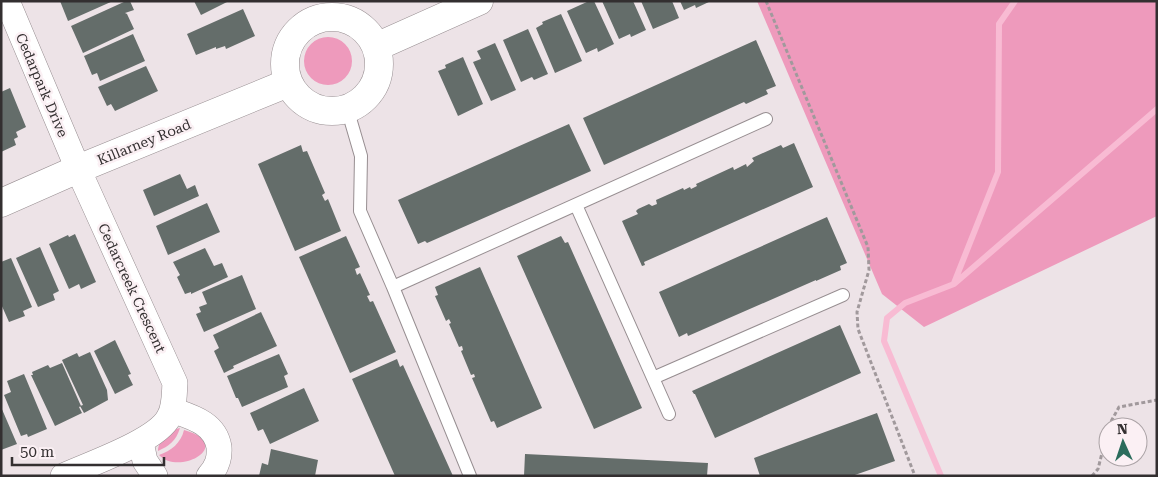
<svg xmlns="http://www.w3.org/2000/svg" width="1158" height="477" font-family="'Roboto Serif',serif">
  <style>
    .green { fill: #ee9abc }
    .lines { fill: none; stroke-linecap: round; stroke-linejoin: round }
    .stream { stroke: #f8bbd3; stroke-width: 6 }
    .building { fill: #646d6a }
    .lane-casing { stroke: #978e91; stroke-width: 14 }
    .street-casing { stroke: #978e91; stroke-width: 26 }
    .secondary-casing { stroke: #978e91; stroke-width: 29 }
    .path { stroke: #a1999c; stroke-width: 3; stroke-dasharray: 4 2.5; stroke-linecap: butt }
    .lane { stroke: #fff; stroke-width: 12 }
    .street { stroke: #fff; stroke-width: 25 }
    .secondary { stroke: #fff; stroke-width: 28 }
    .labels { text-anchor: middle; dominant-baseline: central; stroke-width: 5; stroke-linejoin: round; paint-order: stroke }
    .street-label { font-size: 14px; fill: #332f30; stroke: #fbf0f4 }
  </style>
  <rect width="100%" height="100%" fill="#ede3e7"/>
  <path class="green" d="M757 1H1157V216L924 327 882 294Z
    M304 61a24 24 0 1 1 48 0a24 24 0 1 1-48 0Z
    M180 428C176 441 169 446 158 451 158 440 169 430 180 428Z
    M184 430C236 444 180 477 159 455 171 451 181 443 184 430Z"/>
  <g class="lines">
    <path class="stream" d="M954 283 998 172 999 24 1015 1
      M941 476 884 341 887 318 905 303 954 284 1157 109"/>
  </g>
  <path class="building" d="M60 1H113L68 21Z
    M126 1H130L134 10 125 13 127 14 134 29 83 53 71 26Z
    M194 1H229L201 15Z
    M589 1H594L614 44 598 52 597 48 586 53 567 11Z
    M602 1H633L646 30 631 37 630 34 619 39Z
    M641 1H672L679 18 653 29Z
    M680 1H711L696 8 695 5 684 10Z
    M243 9 255 36 226 49 225 46 216 49V47L196 55 187 34Z
    M561 14 582 61 555 73 536 28 543 24 542 22Z
    M528 29 548 74 534 80 532 77 521 82 503 40Z
    M133 34 145 61 100 81 97 73 92 75 84 56Z
    M756 40 776 86 766 90 768 94 746 104 744 102 604 165 583 118Z
    M495 43 516 90 491 101 473 62 481 59 477 51Z
    M463 57 483 104 458 116 438 71 446 68 445 65Z
    M146 66 158 91 115 111 111 104 107 106 98 87Z
    M10 88 26 127 16 132 18 137 14 139 16 145 1 152V92Z
    M569 124 591 171 427 243 425 241 418 244 398 200Z
    M794 143 813 187 644 262 645 265 642 266 622 221 638 214 636 211 638 209 649 204 652 206 657 204 656 200 683 188 684 190 690 187 691 189 697 186 696 184 733 167 734 170 746 164 747 167 754 161 752 158 781 145 783 148Z
    M301 145 303 152 307 151 325 193 322 195 325 201 328 199 341 231 295 251 258 164Z
    M180 174 187 189 195 185 199 196 154 216 143 190Z
    M207 203 220 232 168 255 156 226Z
    M827 217 847 263 840 266 841 270 816 281V280L688 336 687 333 679 337 659 292Z
    M75 234 96 282 81 289 79 284 69 289 49 244 68 235 69 237Z
    M346 236 360 267 355 269 357 275 360 273 370 295 367 296 370 302 373 301 396 352 350 373 299 257Z
    M561 236 565 243 568 242 642 408 594 429 517 256Z
    M40 247 59 291 53 294 55 300 38 307 16 258Z
    M205 248 214 266 222 263 228 277 191 294V292L185 294 177 277 180 275 173 262Z
    M11 258 32 307 23 311 25 316 9 322 1 304V262Z
    M480 267 542 408 497 428 494 421 491 422 472 378 475 377 474 374 471 375 461 351 463 350 462 346 459 347 449 324 451 323 449 319 446 321 435 296 438 295 435 287Z
    M242 275 256 309 204 332 196 314 201 312 199 307 207 304 202 292Z
    M261 312 277 346 233 366 234 368 224 373 214 351 219 348 213 335Z
    M840 325 861 373 715 438 695 394H694L692 391Z
    M115 340 131 374 128 375 133 385 115 394 94 351Z
    M90 352 107 390 108 400 84 413 80 406 83 405 62 360 77 353 79 357Z
    M279 354 288 374 284 376 288 387 242 407 238 398H236L227 376Z
    M397 359 400 367 403 365 453 476H395L352 379Z
    M62 363 81 406 79 407 82 413 55 426 31 375H33L32 372 48 365 50 368Z
    M24 374 47 429 28 437 27 434 21 436 4 395 11 392 7 381Z
    M304 388 319 421 270 444 263 429 258 431 250 413Z
    M1 407 17 444 1 450Z
    M877 413 895 461 852 476H760L754 458Z
    M271 449 318 460 315 476H259L262 463 268 465Z
    M525 454 708 463 707 476H524Z"/>
  <g class="lines">
    <defs>
      <path id="lane" d="M347 108 361 156 360 211 393 287 470 476
        M576 205 669 414
        M393 287 766 119
        M653 378 843 295"/>
      <path id="street" d="M7 1 78 169 175 383C174 394 175 407 169 417 157 441 89 464 63 476
        M172 410C192 417 215 423 219 447 220 459 217 467 209 476
        M141 442 145 461 155 476"/>
      <path id="secondary" d="M285 64a47 47 0 1 1 94 0a47 47 0 1 1-94 0Z
        M376 47 479 1
        M1 203 78 169 288 83"/>
    </defs>
    <use href="#lane" class="lane-casing"/>
    <use href="#street" class="street-casing"/>
    <use href="#secondary" class="secondary-casing"/>
    <path class="path" d="M766 1 868 247 869 270 857 312 858 329 915 476
      M1108 427 1119 407 1157 400
      M1092 476 1098 469 1108 429"/>
    <use href="#lane" class="lane"/>
    <use href="#street" class="street"/>
    <use href="#secondary" class="secondary"/>
  </g>
  <g class="labels">
    <g class="street-label">
      <text transform="translate(42 85) rotate(67)">Cedarpark Drive</text>
      <text transform="translate(144 142) rotate(-22)">Killarney Road</text>
      <text transform="translate(132 288) rotate(65)">Cedarcreek Crescent</text>
    </g>
  </g>
  <rect width="1158" height="477" fill="none" stroke="#332f30" stroke-width="5"/>
  <g transform="translate(1123 442) rotate(357)"><circle r="24" fill="#fbf0f4" stroke="#aba3a6"/>
  <path d="M0-4L9 19L0 12L-9 19Z" fill="#2b6c5c"/>
  <text y="-8" font-size="14" font-weight="bold" text-anchor="middle" fill="#332f30">N</text>
  </g>
  <path d="M12 457v8h152v-8" fill="none" stroke="#332f30" stroke-width="2.5"/>
  <text x="20" y="457" font-size="15" fill="#332f30" stroke="#fbf0f4" stroke-width="4" paint-order="stroke">50 m</text>
</svg>
